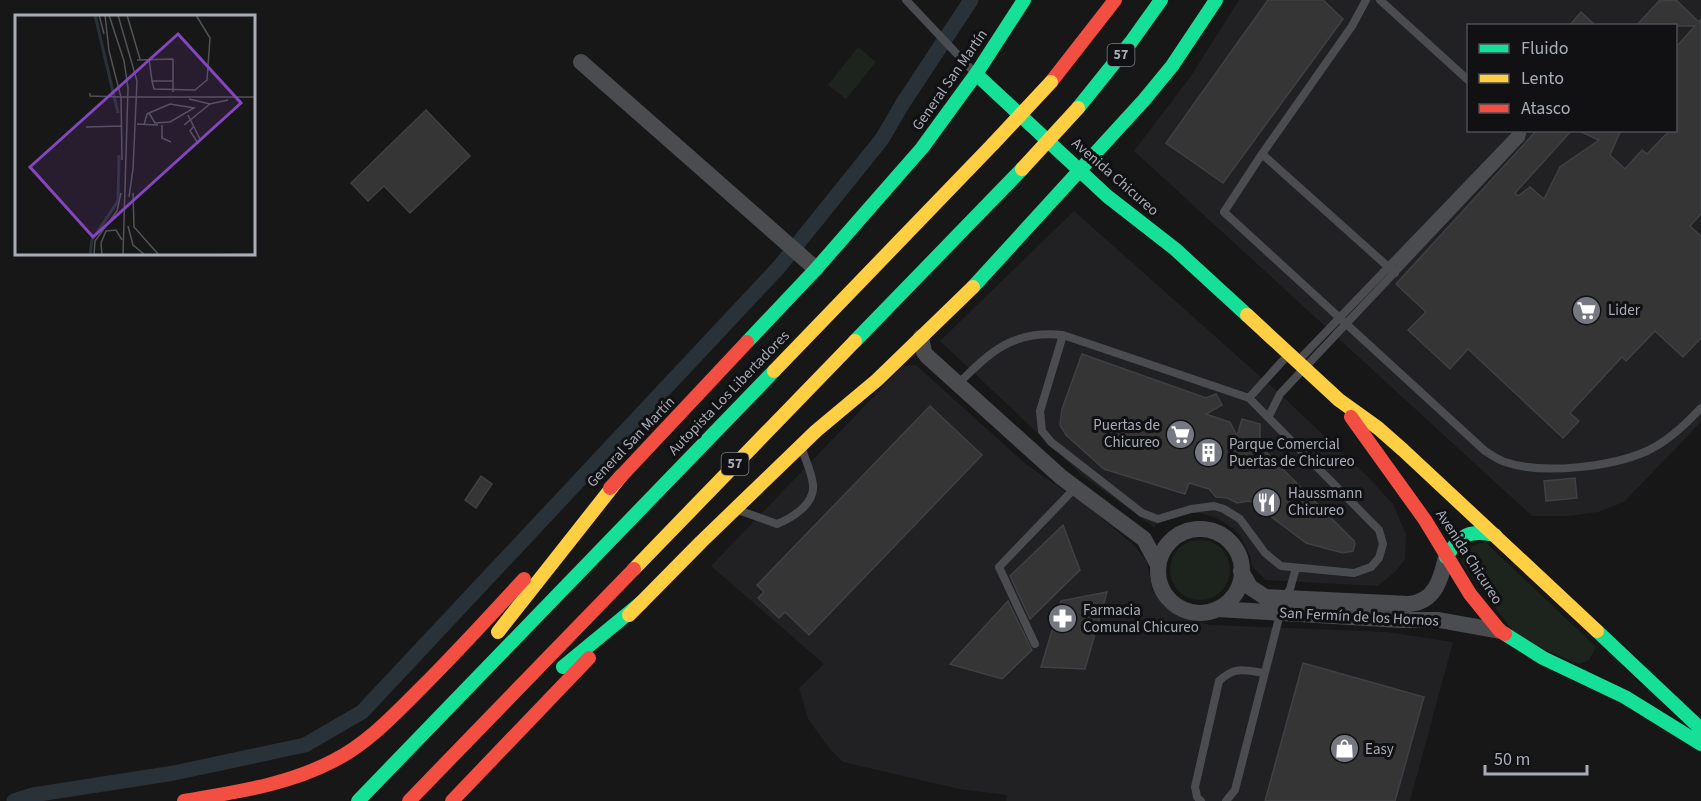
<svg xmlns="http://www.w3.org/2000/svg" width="1701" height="801" font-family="'Source Sans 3',sans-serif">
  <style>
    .built { fill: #212123; fill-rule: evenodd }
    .green { fill: #1d241e }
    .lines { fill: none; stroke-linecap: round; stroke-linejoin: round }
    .canal { stroke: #2a3239; stroke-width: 15 }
    .building { fill: #353536; stroke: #3f4043; stroke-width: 1.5 }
    .lane { stroke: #4b4c50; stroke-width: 8 }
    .street { stroke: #4b4c50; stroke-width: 16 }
    .fast { stroke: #16e098; stroke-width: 14 }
    .slow { stroke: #ffcf43; stroke-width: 14 }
    .jam { stroke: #f24e42; stroke-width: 14 }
    .slow-bridge { stroke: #ffcf43; stroke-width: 14 }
    .labels { text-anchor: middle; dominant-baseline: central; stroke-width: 6; stroke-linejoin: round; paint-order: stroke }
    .shield { fill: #111113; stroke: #7b7e86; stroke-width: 1.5 }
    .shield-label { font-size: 14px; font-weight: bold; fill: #a8adb8 }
    .street-label { font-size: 15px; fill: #a8adb8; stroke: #111113 }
    .poi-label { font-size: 15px; fill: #a8adb8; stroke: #111113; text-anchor: start }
    .inset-river { fill: none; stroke: #2a3239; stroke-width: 3 }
    .inset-road { fill: none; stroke: #515357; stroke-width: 1.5 }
    .view { fill: #8446be; fill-opacity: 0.15; stroke: #8446be; stroke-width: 3 }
    .inset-edge { fill: none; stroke: #a8adb8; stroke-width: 3 }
  </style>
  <rect width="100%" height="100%" fill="#171717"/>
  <path class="built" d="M1239 0H1701V422L1624 502 1598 512 1569 516H1532L1134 151 1191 76ZM1468 26H1676V130H1468Z
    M1074 211 1280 394 1367 476 1393 504 1406 534 1405 559 1395 572 1378 586 1266 580 1252 566 1250 556 1241 537 1234 529 1217 518 1199 513H1189L1162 521 1154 527 1082 475 940 341Z
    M916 365 1027 465 1088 507 1134 545 1147 562 1152 589 1163 605 1183 617 1210 625 1387 632 1453 642 1410 801H1006L1007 795 959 789 843 762 829 748 808 719 799 688 824 664 711 566 903 366Z"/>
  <path class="green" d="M858 47 876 62 846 99 828 85Z
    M1170 570a30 30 0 1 1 60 0a30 30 0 1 1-60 0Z
    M1485 542 1596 647 1589 660 1579 664 1519 639 1461 562C1464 549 1472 545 1485 542Z"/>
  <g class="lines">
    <path class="canal" d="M14 801 33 795 174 773 305 745 362 712 779 267 882 139 903 103 971 0"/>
  </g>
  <path class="building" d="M1268 0H1323L1343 19 1223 183 1166 143Z
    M1676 0 1699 22 1701 19V214L1690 226 1701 236V338L1683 357 1655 331 1626 361 1622 357 1570 413 1579 421 1563 438 1468 349 1450 369 1408 330 1426 312 1396 284 1537 130H1572L1515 193 1518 196 1530 187 1544 199 1560 167 1599 140 1577 130H1621L1610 155 1625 169 1642 150 1647 154 1670 130H1676V47L1695 26H1636L1659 1Z
    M1581 12 1596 26H1569Z
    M426 110 470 156 410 213 384 186 368 201 351 183Z
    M1082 354 1206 398 1216 394 1222 405 1206 414 1230 422 1237 436 1242 419 1260 424V446L1354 541 1355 544 1353 551 1343 553 1306 543 1261 509V504L1248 501 1237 503 1227 498 1216 497 1209 489 1189 483 1185 494 1104 469 1066 435 1060 425 1062 409Z
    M930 406 982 455 809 635 785 612 779 618 758 598 764 592 757 585Z
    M481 476 492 484 476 508 465 500Z
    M1575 478 1577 498 1546 501 1544 481Z
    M1063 525 1080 570 1030 619 1010 576Z
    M1107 592 1085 669 1041 667 1061 601Z
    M1008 601 1032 650 1002 679 950 664Z
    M1303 663 1424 697 1395 801H1265Z"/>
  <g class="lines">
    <path class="lane" d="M906 0 974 72
      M1366 0 1352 26 1262 154 1395 273
      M1380 0 1468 80
      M1262 154 1224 212 1485 451C1492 455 1498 460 1505 462 1543 475 1611 467 1647 451 1667 442 1686 424 1701 408
      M1298 361 1520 130
      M958 384C991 351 1013 330 1063 335L1249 398 1379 530 1383 544 1379 558 1371 567 1354 573 1281 566 1265 553 1240 519 1224 509 1214 506 1191 509 1158 519 1142 513 1051 442 1042 431 1040 411 1063 335
      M1249 398 1287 356
      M1269 416 1280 394 1521 138 1523 130
      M738 510 777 524C792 518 815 504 813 485 812 473 805 460 802 448
      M1285 598 1290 589 1296 568
      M1035 644 999 567 1075 488
      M1201 801 1197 797 1195 787 1219 681C1235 666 1243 670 1264 673
      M1226 801 1235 790 1281 610"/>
    <path class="street" d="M581 62 816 269
      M921 337 924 352 927 356 1061 477 1144 539 1158 565
      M1158 571a42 42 0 1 1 84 0a42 42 0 1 1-84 0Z
      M1241 571 1250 587 1265 597 1409 604C1435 602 1441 579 1446 557
      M1217 609 1401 620H1439L1500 631"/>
    <path class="fast" d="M976 74 1107 196 1175 249 1247 315
      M1078 108 1131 42 1161 0
      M973 287 1144 100 1172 66 1216 0
      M855 341 1022 169
      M747 342 816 269 922 148 976 74 1024 0
      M1446 557C1461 535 1468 529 1495 535
      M1597 631 1701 729
      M1505 634 1543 658 1625 697 1701 744
      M563 667 642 602
      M358 801 774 371"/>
    <path class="slow" d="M1247 315 1339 400 1378 428 1403 450 1597 631
      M774 371 993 144
      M634 569 855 341
      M629 615 701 542 816 431 877 380 973 287
      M498 632 621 476"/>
    <path class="jam" d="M1051 82 1115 0
      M1351 417 1425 520 1470 594 1500 631 1505 634
      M610 488 747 342
      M184 801C235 792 287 785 333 761 367 744 394 715 421 688 456 653 490 616 524 579
      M409 801 634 569
      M452 801 589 658"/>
    <path class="slow-bridge" d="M993 144 1051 82
      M1022 169 1078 108"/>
  </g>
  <defs>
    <symbol id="supermarket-disc" viewBox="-11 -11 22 22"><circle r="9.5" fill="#757880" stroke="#111113"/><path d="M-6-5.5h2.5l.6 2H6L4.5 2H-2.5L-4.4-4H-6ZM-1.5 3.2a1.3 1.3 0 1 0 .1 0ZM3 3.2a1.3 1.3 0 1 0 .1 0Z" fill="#fff"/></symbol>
    <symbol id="building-disc" viewBox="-11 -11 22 22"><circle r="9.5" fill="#757880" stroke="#111113"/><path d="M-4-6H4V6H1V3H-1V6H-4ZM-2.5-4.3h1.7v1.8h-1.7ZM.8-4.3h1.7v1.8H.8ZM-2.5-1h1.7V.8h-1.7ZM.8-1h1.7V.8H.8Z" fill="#fff"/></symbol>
    <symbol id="restaurant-disc" viewBox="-11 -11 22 22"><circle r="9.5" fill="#757880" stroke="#111113"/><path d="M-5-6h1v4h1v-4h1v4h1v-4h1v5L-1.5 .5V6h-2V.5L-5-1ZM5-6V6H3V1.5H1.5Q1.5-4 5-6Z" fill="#fff"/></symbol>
    <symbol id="pharmacy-disc" viewBox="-11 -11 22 22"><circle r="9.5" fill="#757880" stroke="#111113"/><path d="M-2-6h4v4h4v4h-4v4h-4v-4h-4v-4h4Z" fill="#fff"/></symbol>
    <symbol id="shop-disc" viewBox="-11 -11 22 22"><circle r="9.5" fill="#757880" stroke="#111113"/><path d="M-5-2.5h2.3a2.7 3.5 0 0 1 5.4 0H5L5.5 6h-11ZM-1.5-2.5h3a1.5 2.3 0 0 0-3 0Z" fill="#fff"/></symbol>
  </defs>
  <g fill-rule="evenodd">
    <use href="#supermarket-disc" x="1570" y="294" width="33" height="33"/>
    <use href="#supermarket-disc" x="1164" y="418" width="33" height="33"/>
    <use href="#building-disc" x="1192" y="436" width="33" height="33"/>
    <use href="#restaurant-disc" x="1250" y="486" width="33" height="33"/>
    <use href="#pharmacy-disc" x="1046" y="602" width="33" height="33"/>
    <use href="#shop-disc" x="1328" y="732" width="33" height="33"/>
  </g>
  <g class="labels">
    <g class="shield">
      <rect x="1107.5" y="44" width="27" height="22" rx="4.5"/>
      <rect x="721.5" y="453" width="27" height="22" rx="4.5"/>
    </g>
    <g class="shield-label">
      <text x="1121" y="55">57</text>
      <text x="735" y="464">57</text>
    </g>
    <g class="street-label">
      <text transform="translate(950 80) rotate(-55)">General San Martín</text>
      <text transform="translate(1115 177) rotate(41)">Avenida Chicureo</text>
      <text transform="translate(729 393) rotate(-46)">Autopista Los Libertadores</text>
      <text transform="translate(631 442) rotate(-46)">General San Martín</text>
      <text transform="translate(1469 557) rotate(57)">Avenida Chicureo</text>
      <text transform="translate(1359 617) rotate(3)">San Fermín de los Hornos</text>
    </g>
    <g class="poi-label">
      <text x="1608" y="310">Lider</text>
      <text x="1160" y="425" text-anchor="end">Puertas de<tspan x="1160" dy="17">Chicureo</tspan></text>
      <text x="1229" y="444">Parque Comercial<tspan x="1229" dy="17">Puertas de Chicureo</tspan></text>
      <text x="1288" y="493">Haussmann<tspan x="1288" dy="17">Chicureo</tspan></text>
      <text x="1083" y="610">Farmacia<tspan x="1083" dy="17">Comunal Chicureo</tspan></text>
      <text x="1365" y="749">Easy</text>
    </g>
  </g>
  <g transform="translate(15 15)">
    <rect width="240" height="240" fill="#171717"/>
    <path class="inset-river" d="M80 0 103 98M75 240 77 225 103 186 104 140"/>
    <path class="inset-road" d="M84 0 89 19M90 0 94 36M94 0 109 46 113 73 108 240M103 0 122 66 118 154M112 0 125 44M94 36 106 82 107 145M134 44 137 66H158M122 45 158 44M137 66 139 74 180 75 192 65 195 23 181 0M158 77V44M75 78V81L106 82M106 82H240M174 84 195 89 213 85M173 100 185 124 183 128 175 116 178 112M122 109 143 110M129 110 132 99 134 98 155 89 179 93 155 107 140 108 134 98M147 110V123L156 127M169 110 195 89M71 112 107 111M118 178 119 212 144 240M114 182 118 154M113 211 118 230 130 240M79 240 80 226 102 196 106 178M87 240 86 228 91 216 101 215 107 225M189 240 240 239"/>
    <path class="view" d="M163 19 226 88 78 222 15 152Z"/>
    <rect width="240" height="240" class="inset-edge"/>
  </g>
  <rect x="1467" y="24" width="210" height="108" fill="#111113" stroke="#4d4f55" stroke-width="1.5"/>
  <rect x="1479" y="44" width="30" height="9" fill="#16e098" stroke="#4d4f55" stroke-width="1.5"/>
  <text x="1521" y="54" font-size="18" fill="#a8adb8">Fluido</text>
  <rect x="1479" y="74" width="30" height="9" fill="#ffcf43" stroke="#4d4f55" stroke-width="1.5"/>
  <text x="1521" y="84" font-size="18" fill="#a8adb8">Lento</text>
  <rect x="1479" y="104" width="30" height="9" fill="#f24e42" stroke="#4d4f55" stroke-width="1.5"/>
  <text x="1521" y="114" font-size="18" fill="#a8adb8">Atasco</text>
  <path d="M1485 765v9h102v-9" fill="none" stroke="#a8adb8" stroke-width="3"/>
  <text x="1494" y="765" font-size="18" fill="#a8adb8" stroke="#111113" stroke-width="4.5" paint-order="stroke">50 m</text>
</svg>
